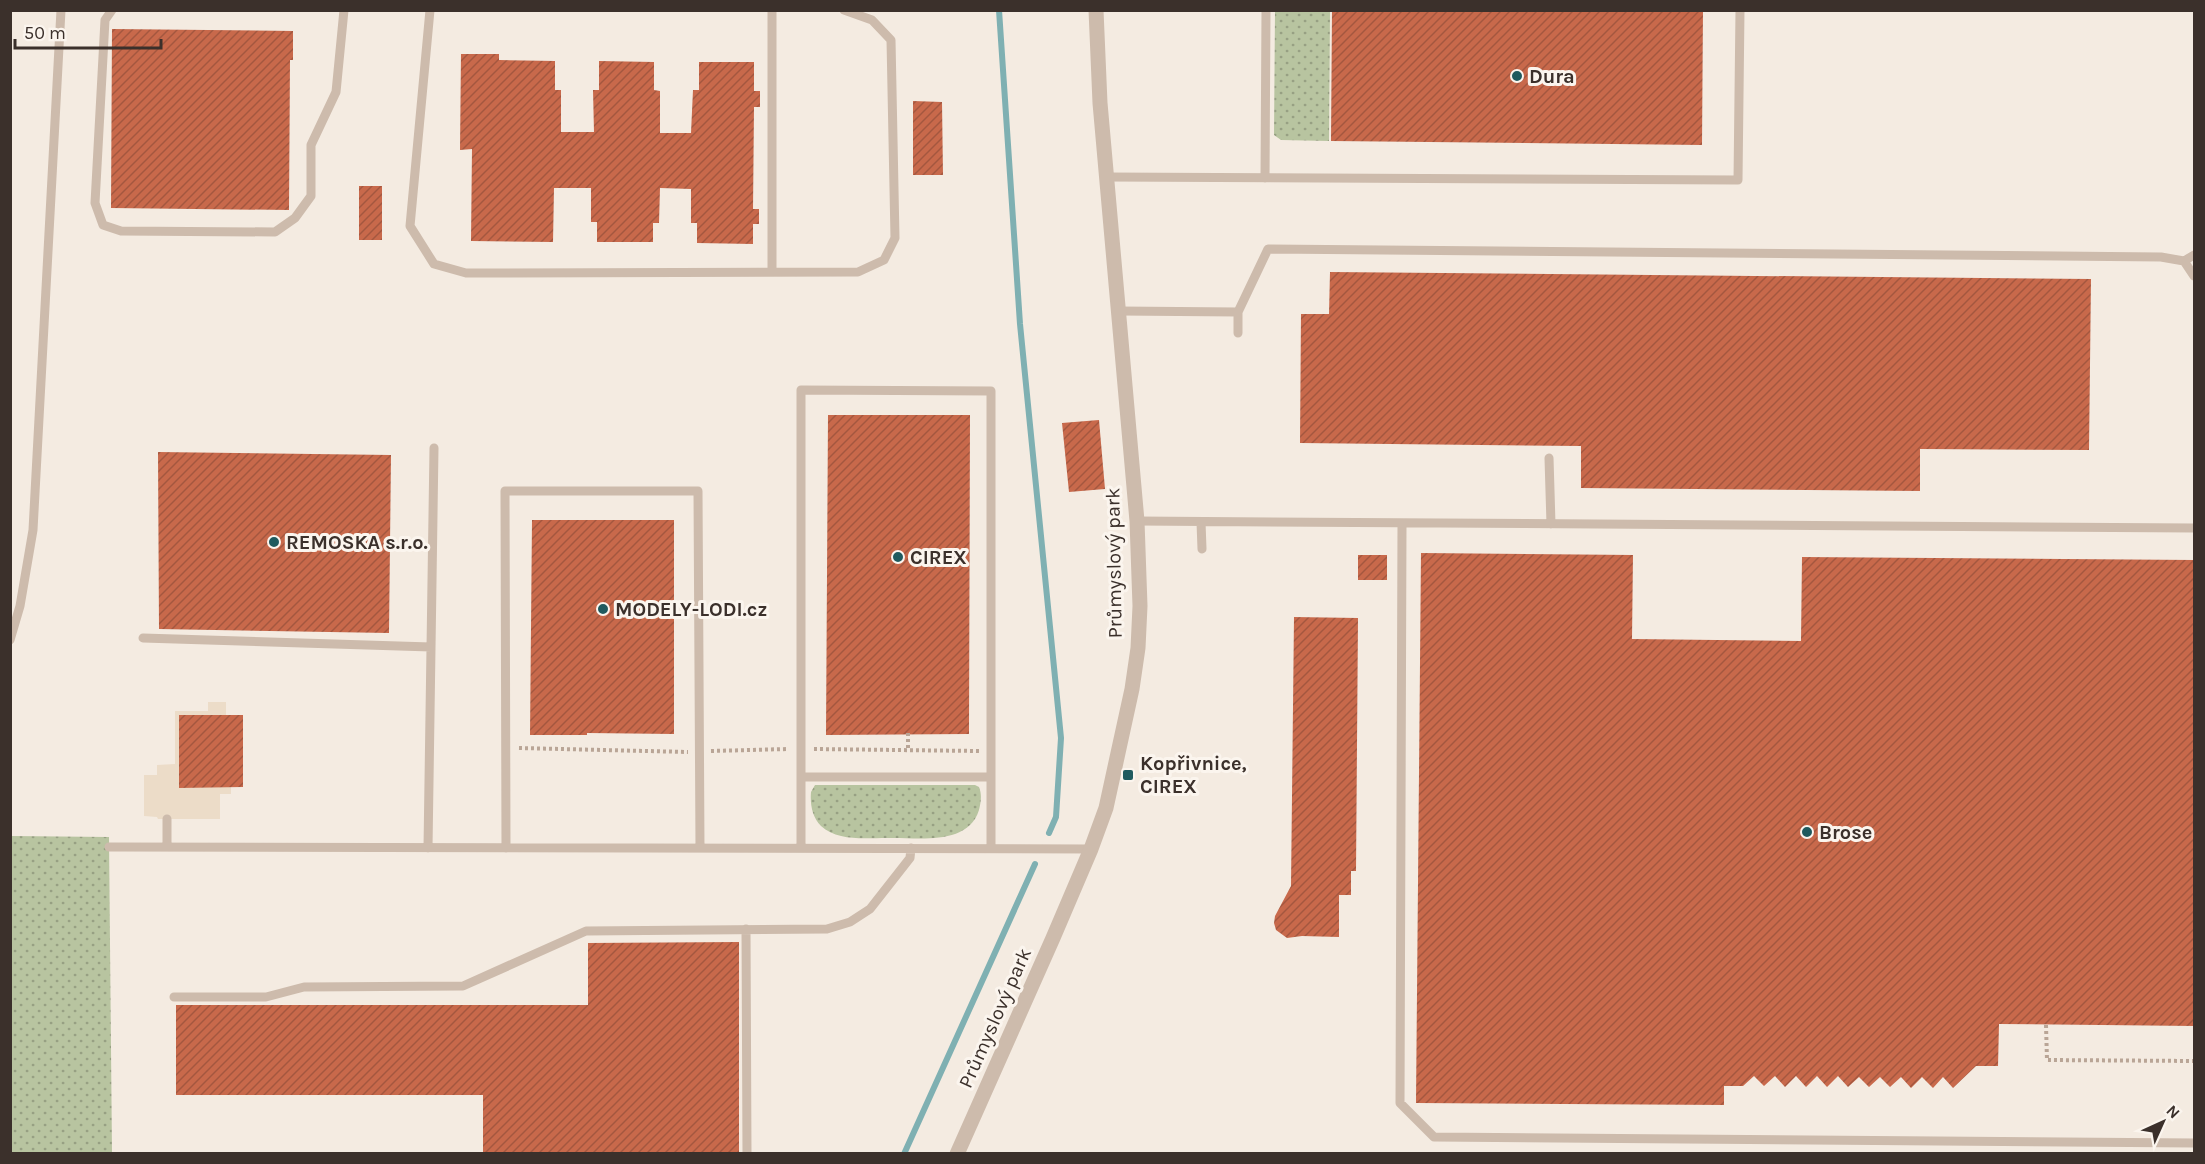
<svg xmlns="http://www.w3.org/2000/svg" width="2205" height="1164" font-family="Karla,sans-serif">
  <style>
    .grass { fill: url(#grass-dots) }
    .plaza { fill: #ecdcc8 }
    .lines { fill: none; stroke-linecap: round; stroke-linejoin: round }
    .stream { stroke: #7fb0b2; stroke-width: 6 }
    .building { fill: url(#building-hatch) }
    .path { stroke: #b9a596; stroke-width: 4; stroke-dasharray: 3 3; stroke-linecap: butt }
    .service { stroke: #cdbbac; stroke-width: 9 }
    .minor { stroke: #cdbbac; stroke-width: 15 }
    .poi-dot { fill: #1f5a5e; stroke: #fbf5ee; stroke-width: 2 }
    .labels { text-anchor: middle; dominant-baseline: central; stroke-width: 6; stroke-linejoin: round; paint-order: stroke }
    .poi-label { font-size: 20px; font-weight: bold; fill: #3b302b; stroke: #fbf5ee; text-anchor: start }
    .street-label { font-size: 20px; fill: #3b302b; stroke: #fbf5ee }
  </style>
  <defs>
    <pattern id="grass-dots" width="8" height="8" patternUnits="userSpaceOnUse" patternTransform="scale(1.5)"><rect width="8" height="8" fill="#b8c4a0"/><path d="M2 2h.1M6 6h.1" fill="none" stroke="#97a083" stroke-width="1.8" stroke-linecap="round"/></pattern>
    <pattern id="building-hatch" width="6" height="6" patternUnits="userSpaceOnUse" patternTransform="scale(1.5)"><rect width="6" height="6" fill="#c8694b"/><path d="M-1 1l2-2M0 6l6-6M5 7l2-2" fill="none" stroke="#a4573f"/></pattern>
  </defs>
  <rect width="100%" height="100%" fill="#f4ebe1"/>
  <path class="grass" d="M1275 11H1330L1329 141 1281 140 1274 135Z
    M815 785H975L979 787C982 794 981 802 979 810 968 845 921 838 893 838 871 837 839 843 821 826 812 817 810 804 811 792Z
    M11 836 109 837 112 1153 11 1154Z"/>
  <path class="plaza" d="M208 702H226V715L179 787H231V794H220V819H158L157 817 144 816V775H157V765L175 764V711H208Z"/>
  <g class="lines">
    <path class="stream" d="M999 10 1020 324 1061 738 1056 817 1049 833
      M904 1154 1035 864"/>
  </g>
  <path class="building" d="M1332 10H1703L1702 145 1331 141Z
    M112 29 293 31V60H290L289 210 111 208Z
    M461 54H499V60L555 61V90H561V132H594L593 90H599V61L654 62V90L660 91V133H691L693 90H699V62H754V91H760V107H754L753 209H759V224H753V244L697 243V223H691V189L660 188 659 223H653V242H597V222H591V188H554L553 242 471 241 472 149 460 150Z
    M913 101 942 102 943 175H913Z
    M359 186H382V240H359Z
    M1330 272 2091 279 2089 450 1920 449V491L1581 488V446L1300 443 1301 314H1329Z
    M828 415H970L969 734 826 735Z
    M1099 420 1105 489 1069 492 1062 423Z
    M158 452 391 455 389 633 159 629Z
    M532 520H674V734L587 733V735H530Z
    M1421 553 1633 555 1632 639 1801 641 1802 557 2194 560V1026L1999 1024 1998 1066H1976L1953 1088 1943 1077 1933 1088 1922 1077 1911 1088 1901 1077 1890 1087 1880 1077 1869 1087 1859 1077 1848 1087 1838 1076 1827 1087 1817 1076 1806 1087 1796 1076 1785 1087 1775 1076 1764 1086 1754 1076 1743 1086H1724V1105L1416 1103Z
    M1358 555H1387V580H1358Z
    M1294 617 1358 618 1356 871H1351V895H1339V937L1302 936 1287 938 1276 930 1274 923 1275 916 1291 886Z
    M179 715H243V787L179 788Z
    M739 942V1154H483V1095H176V1005H588V943Z"/>
  <g class="lines">
    <path class="path" d="M908 733V750
      M519 748 688 752
      M814 749 979 751
      M711 751 788 749
      M2046 1025 2047 1060 2194 1061"/>
    <path class="service" d="M112 10 105 20 95 203 103 225 121 231 275 232 295 218 311 196V145L336 92 344 10
      M430 10 410 226 434 264 466 273 858 272 884 260 895 238 891 40 872 20 844 10
      M772 10V272
      M1106 177 1738 180 1740 10
      M1265 178 1266 10
      M2184 261 2194 276
      M1119 311 1238 312V333
      M1238 312 1268 249 2161 257 2184 261 2194 255
      M1549 458 1551 524
      M1137 521 2194 528
      M1201 522 1202 549
      M1402 523 1400 1103 1434 1137 2194 1143
      M143 638 431 647
      M10 640 20 606 33 530 61 10
      M801 777H991
      M167 819V847
      M109 847 1091 849
      M428 848 434 448
      M506 848 505 491H698L700 848
      M801 848V390L991 391V848
      M746 929 747 1154
      M174 997H266L304 987 463 986 586 931 827 929 850 922 870 909 910 858 911 848"/>
    <path class="minor" d="M957 1154 1053 938 1091 849 1106 808 1132 689 1138 648 1140 606 1137 521 1100 103 1096 10"/>
  </g>
  <g class="poi-dot">
    <circle cx="1517" cy="76" r="6"/>
    <circle cx="274" cy="542" r="6"/>
    <circle cx="898" cy="557" r="6"/>
    <circle cx="603" cy="609" r="6"/>
    <rect x="1122" y="769" width="12" height="12" rx="3"/>
    <circle cx="1807" cy="832" r="6"/>
  </g>
  <g class="labels">
    <g class="poi-label">
      <text x="1529" y="76">Dura</text>
      <text x="286" y="542">REMOSKA s.r.o.</text>
      <text x="910" y="557">CIREX</text>
      <text x="615" y="609">MODELY-LODI.cz</text>
      <text x="1140" y="763">Kopřivnice,<tspan x="1140" dy="23">CIREX</tspan></text>
      <text x="1819" y="832">Brose</text>
    </g>
    <g class="street-label">
      <text transform="translate(1114 563) rotate(-91)">Průmyslový park</text>
      <text transform="translate(995 1018) rotate(-66)">Průmyslový park</text>
    </g>
  </g>
  <rect width="2205" height="1164" fill="none" stroke="#3b302b" stroke-width="24"/>
  <g transform="translate(2163 1122) rotate(45)" stroke="#fbf5ee" stroke-width="4.5" paint-order="stroke">
  <path d="M0-4.5L10 22L0 15L-10 22Z" fill="#3b302b"/>
  <text y="-9" font-size="16" font-weight="bold" text-anchor="middle" fill="#3b302b">N</text>
  </g>
  <path d="M15 39v9h146v-9" fill="none" stroke="#3b302b" stroke-width="3"/>
  <text x="24" y="39" font-size="18" fill="#3b302b" stroke="#fbf5ee" stroke-width="4.5" paint-order="stroke">50 m</text>
</svg>
